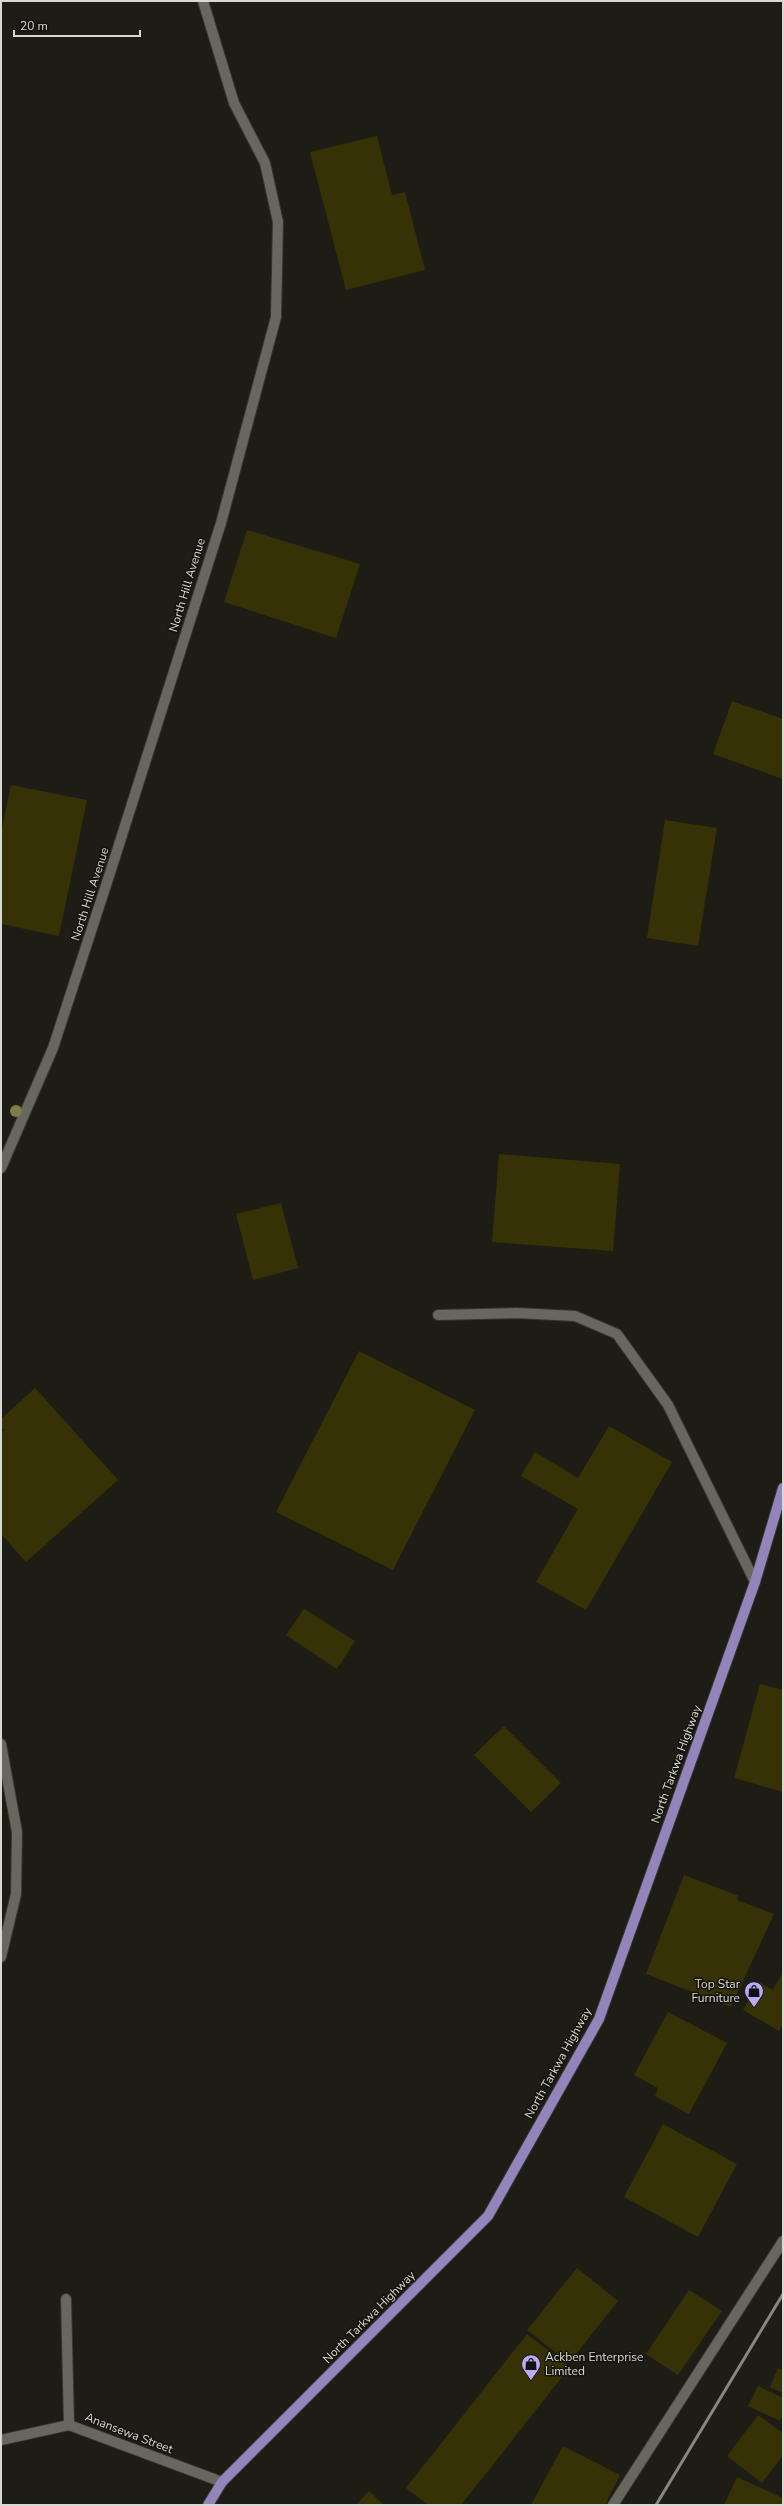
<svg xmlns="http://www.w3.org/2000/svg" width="784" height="2506" font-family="'Nunito Sans',sans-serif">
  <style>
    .building { fill: #363206 }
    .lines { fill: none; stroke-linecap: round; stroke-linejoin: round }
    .lane-casing { stroke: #363531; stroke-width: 12 }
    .street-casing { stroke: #363531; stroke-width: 12 }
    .primary-casing { stroke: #363531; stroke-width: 12 }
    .lane { stroke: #67675d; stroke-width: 10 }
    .street { stroke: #67675d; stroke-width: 10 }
    .primary { stroke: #9385bc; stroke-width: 10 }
    .rail { stroke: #878781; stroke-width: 3 }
    .tree { fill: #7f7c4a }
    .labels { text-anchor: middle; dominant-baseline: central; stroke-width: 3; stroke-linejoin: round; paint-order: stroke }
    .street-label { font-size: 12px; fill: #d9d9d4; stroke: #14140c }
    .poi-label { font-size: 12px; fill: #d9d9d4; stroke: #14140c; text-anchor: end }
  </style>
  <rect width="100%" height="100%" fill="#1d1d15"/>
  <path class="building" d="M377 136 392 195 405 192 425 270 346 290 310 152Z
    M247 530 360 564 336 638 224 602Z
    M732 701 783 719V779L713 754Z
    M11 785 87 800 59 936 1 924V833Z
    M665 820 717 828 698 946 647 938Z
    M499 1154 620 1164 613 1251 492 1242Z
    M281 1203 298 1268 253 1280 236 1214Z
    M359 1351 475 1410 393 1570 276 1512Z
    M35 1388 118 1480 26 1562 1 1534V1432L4 1430 1 1427V1419Z
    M609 1426 672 1462 586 1610 536 1582 578 1509 521 1476 535 1452 578 1478Z
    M304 1609 355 1641 337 1669 286 1635Z
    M760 1684 783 1690V1792L734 1778Z
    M504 1726 561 1783 531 1812 474 1755Z
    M684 1875 739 1896 737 1900 774 1914 731 2007 646 1974Z
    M783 1972V2024L779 2031 743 2010 759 1982 773 1990Z
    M668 2012 727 2043 689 2114 655 2096 658 2088 634 2075Z
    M663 2124 737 2164 698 2237 624 2197Z
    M577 2268 618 2301 569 2363 527 2330Z
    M689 2290 722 2311 678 2375 646 2354Z
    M527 2334 570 2367 461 2505H428L406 2488Z
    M778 2368 783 2370V2393L770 2387Z
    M758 2386 783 2398V2415L780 2421 748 2406Z
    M758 2415 783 2433V2455L762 2483 727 2456Z
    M563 2446 620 2475 605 2505H531Z
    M737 2477 783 2498V2505H724Z
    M369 2491 384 2505H356Z"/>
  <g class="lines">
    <defs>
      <path id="lane" d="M66 2299 69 2425"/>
      <path id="street" d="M1 1168 53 1048 110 873 221 523 276 317 278 222 265 163 234 103 203 1
        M438 1315 517 1313 575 1316 617 1334 668 1405 755 1582
        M1 1744 17 1832 16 1894 1 1957
        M1 2440 69 2425 222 2482
        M613 2505 783 2241"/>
      <path id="primary" d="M208 2505 222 2482 488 2216 599 2019 755 1582 783 1488"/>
    </defs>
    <use href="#lane" class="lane-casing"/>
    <use href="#street" class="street-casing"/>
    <use href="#primary" class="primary-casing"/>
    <use href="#lane" class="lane"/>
    <use href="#street" class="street"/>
    <use href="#primary" class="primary"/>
    <path class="rail" d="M656 2505 783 2294"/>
  </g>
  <circle class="tree" cx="16" cy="1111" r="6"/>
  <defs>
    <symbol id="shop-pin" viewBox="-11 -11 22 30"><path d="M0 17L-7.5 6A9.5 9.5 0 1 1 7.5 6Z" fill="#baaaf6" stroke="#14140c"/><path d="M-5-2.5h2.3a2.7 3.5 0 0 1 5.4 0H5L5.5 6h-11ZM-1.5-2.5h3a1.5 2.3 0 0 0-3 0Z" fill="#111"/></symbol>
  </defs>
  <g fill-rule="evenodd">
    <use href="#shop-pin" x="743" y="1980" width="22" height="30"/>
    <use href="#shop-pin" x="520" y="2353" width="22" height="30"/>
  </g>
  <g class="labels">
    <g class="street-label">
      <text transform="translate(187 585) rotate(-73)">North Hill Avenue</text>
      <text transform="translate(90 894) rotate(-72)">North Hill Avenue</text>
      <text transform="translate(676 1764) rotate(-70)">North Tarkwa Highway</text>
      <text transform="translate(558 2063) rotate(-61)">North Tarkwa Highway</text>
      <text transform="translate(369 2317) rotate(-45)">North Tarkwa Highway</text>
      <text transform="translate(129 2433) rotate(21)">Anansewa Street</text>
    </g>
    <g class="poi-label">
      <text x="740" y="1984">Top Star<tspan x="740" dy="14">Furniture</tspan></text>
      <text x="545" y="2357" text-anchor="start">Ackben Enterprise<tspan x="545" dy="14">Limited</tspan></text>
    </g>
  </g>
  <rect width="784" height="2506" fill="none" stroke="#d9d9d4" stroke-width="4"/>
  <path d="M14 30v6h126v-6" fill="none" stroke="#d9d9d4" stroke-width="2"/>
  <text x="20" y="30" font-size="12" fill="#d9d9d4" stroke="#14140c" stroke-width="3" paint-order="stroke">20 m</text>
</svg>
